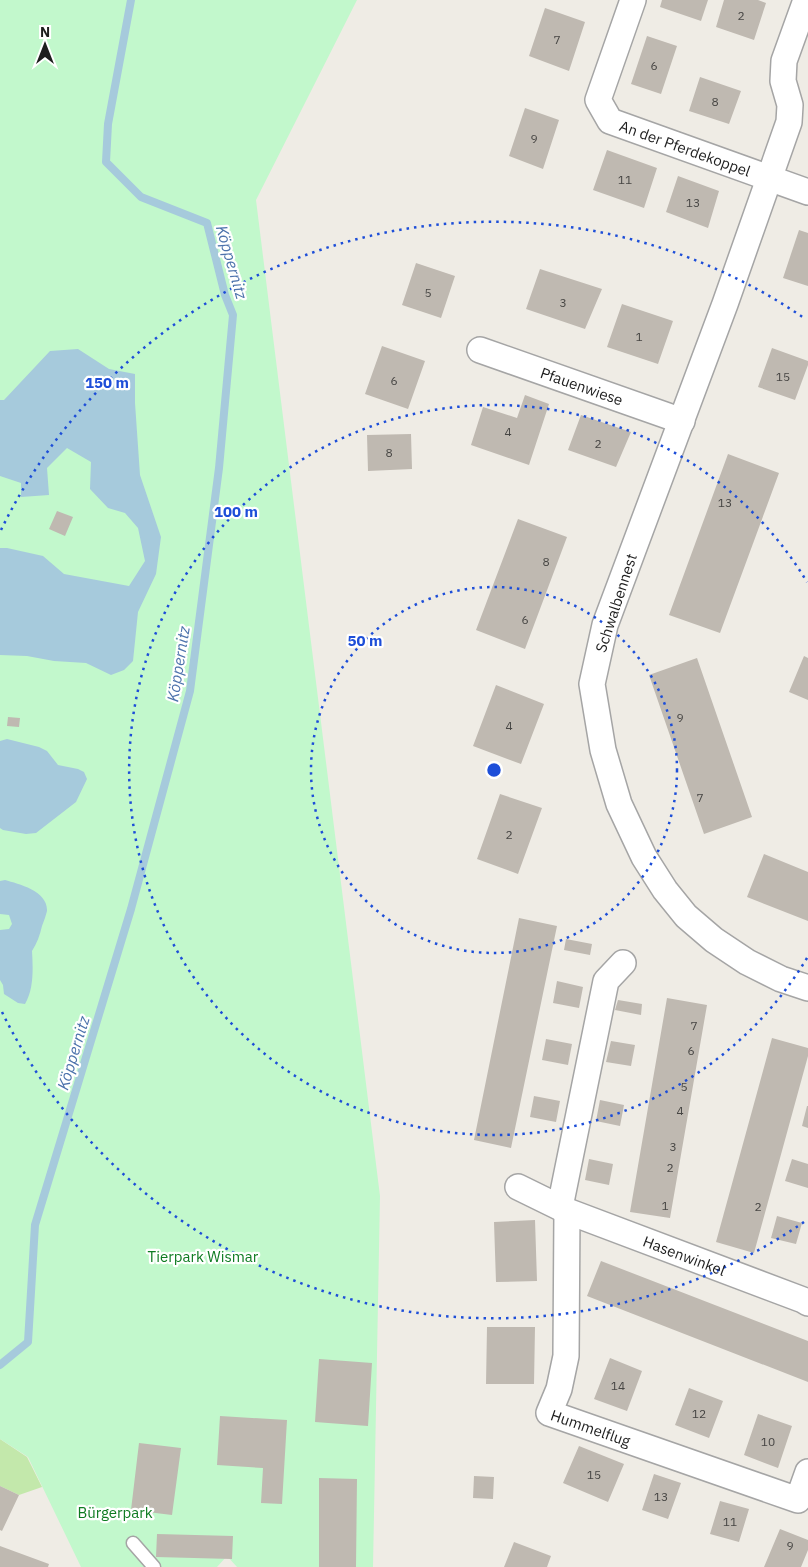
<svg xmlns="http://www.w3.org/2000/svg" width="808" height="1567" font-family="'IBM Plex Sans',sans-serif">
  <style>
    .grass { fill: #c3e8ab }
    .park { fill: #c2f8cc }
    .water { fill: #a6cadc }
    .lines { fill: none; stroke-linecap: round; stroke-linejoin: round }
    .stream { stroke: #a6cadc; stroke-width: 8 }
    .building { fill: #bfb9b1 }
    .service-casing { stroke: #a5a5a5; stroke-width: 15 }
    .minor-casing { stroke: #a5a5a5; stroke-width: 28 }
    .service { stroke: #fff; stroke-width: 12 }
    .minor { stroke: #fff; stroke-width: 25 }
    .ring { fill: none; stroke: #1d4ed8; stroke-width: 2.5; stroke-dasharray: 2.5 5 }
    .labels { text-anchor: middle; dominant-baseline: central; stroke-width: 4.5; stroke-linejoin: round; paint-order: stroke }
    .number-label { font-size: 12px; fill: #464543 }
    .street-label { font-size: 15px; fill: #1e1e1e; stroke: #fff }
    .park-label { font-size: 15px; fill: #0e7b21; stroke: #fff }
    .water-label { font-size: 16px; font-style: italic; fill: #4d73ac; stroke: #fff }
    .centre { fill: #1d4ed8; stroke: #fff; stroke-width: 2.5 }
    .ring-label { font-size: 15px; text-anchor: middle; font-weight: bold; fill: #1d4ed8; stroke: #fff; stroke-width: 4.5; stroke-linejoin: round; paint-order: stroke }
  </style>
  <rect width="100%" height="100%" fill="#efece5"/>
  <path class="grass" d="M0 1439 27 1457 42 1487 19 1495 0 1486Z"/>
  <path class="park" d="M0 0H357L256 200 380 1196 373 1567H237L227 1556 217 1567H81L28 1457 0 1439Z"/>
  <path class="water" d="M78 349 109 369 135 374V403L140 475 161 537 156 574 138 612 133 661 124 670 111 675 86 663 54 661 27 656 0 655V548H7L43 556 64 574 129 586 145 561 138 528 125 513 108 508 90 489 91 462 67 448 47 468 49 495 21 497V483L0 476V400H4L50 351Z
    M7 739 39 747 47 751 58 765 78 769 84 772 87 779 76 802 36 833 26 834 3 830 0 828V741Z
    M5 880C19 884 48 891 47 911 46 915 44 921 42 926 40 935 37 943 32 951 33 968 34 989 25 1004L18 1003 4 994 3 985 0 980V930L9 929 12 924 9 915 0 914V881Z"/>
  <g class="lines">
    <path class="stream" d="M0 1365 28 1342 35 1225 131 909 190 691 219 468 233 315 225 295 207 223 141 197 106 162 108 124 131 0"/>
  </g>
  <path class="building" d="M662 0H708L701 21 660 7Z
    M724 0H758L766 3 754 40 716 27Z
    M545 8 585 22 569 71 529 56Z
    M647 36 677 46 661 94 631 84Z
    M700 77 741 91 729 124 689 111Z
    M525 108 559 120 543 169 509 156Z
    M607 150 657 168 644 208 593 190Z
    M678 176 719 191 708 228 666 212Z
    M799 230 808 233V286L783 278Z
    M416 263 455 276 441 318 402 305Z
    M540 269 602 289 585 329 526 309Z
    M622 304 673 321 658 364 607 347Z
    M382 346 425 361 408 409 365 394Z
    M772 348 808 361V365L795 400 758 387Z
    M525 395 549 404 529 465 471 445 483 407 517 418Z
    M581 415 631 432 616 467 568 450Z
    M411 434 412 469 368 471 367 435Z
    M728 454 779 473 720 633 669 615Z
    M57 511 73 517 65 536 49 529Z
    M518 519 567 537 525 649 476 630Z
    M804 656 808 658V700L789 692Z
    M697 658 752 817 704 834 649 675Z
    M496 685 544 704 521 764 473 746Z
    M8 717 20 718 19 727 7 726Z
    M500 794 542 808 518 874 477 859Z
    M764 854 808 872V921L747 897Z
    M519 918 557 926 511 1148 474 1140Z
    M566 939 592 944 590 955 564 950Z
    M557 981 583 987 579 1008 553 1003Z
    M667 998 707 1005 670 1218 630 1212Z
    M618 1000 642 1004 641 1015 615 1010Z
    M772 1038 808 1048V1056L754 1253 716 1242Z
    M546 1039 572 1044 568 1065 542 1060Z
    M611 1041 635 1045 631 1066 606 1062Z
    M534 1096 560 1101 556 1122 530 1117Z
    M600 1100 624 1105 620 1126 596 1121Z
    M807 1106H808V1128L802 1126Z
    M589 1159 613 1164 609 1185 585 1180Z
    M792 1159 808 1164V1188L785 1181Z
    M777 1216 802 1223 796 1244 771 1238Z
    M535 1220 537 1281 496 1282 494 1222Z
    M601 1261 808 1341V1382L587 1296Z
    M487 1327H535L534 1384H486Z
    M610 1358 642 1371 627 1411 594 1399Z
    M319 1359 372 1363 368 1426 315 1422Z
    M689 1388 723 1401 709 1438 675 1425Z
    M758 1414 792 1426 778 1468 744 1455Z
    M220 1416 287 1420 282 1504 261 1503 263 1468 217 1465Z
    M139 1443 181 1448 172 1515 131 1510Z
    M579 1446 624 1464 608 1502 563 1483Z
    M654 1474 681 1483 668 1519 642 1510Z
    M474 1476 494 1477 493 1499 473 1498Z
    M319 1478 357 1479 356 1567H319Z
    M0 1486 19 1495 2 1531 0 1530Z
    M720 1501 749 1509 739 1542 710 1534Z
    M780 1529 808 1540V1550L801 1567H764Z
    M157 1534 233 1536 232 1559 156 1557Z
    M514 1542 551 1556 547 1567H504Z
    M0 1546 49 1564 48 1567H0Z"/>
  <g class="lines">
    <defs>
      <path id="service" d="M133 1543 154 1567"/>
      <g id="minor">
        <path id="s1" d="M633 0 598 100 610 121 808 192"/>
        <path d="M806 0 784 61 783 81 790 105 789 122 725 304 605 625 592 684 603 750 619 804 644 857 665 890 686 916 714 940 747 962 781 979 808 988"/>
        <path id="s2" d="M480 350 682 421"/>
        <path id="s3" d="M518 1187 567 1211 803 1300 808 1303"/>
        <path d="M560 1207 606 981 623 963"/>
        <path id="s4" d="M567 1211 566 1356 559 1389 549 1413 798 1500 808 1472"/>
      </g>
    </defs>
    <use href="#service" class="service-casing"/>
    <use href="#minor" class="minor-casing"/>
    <use href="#service" class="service"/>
    <use href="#minor" class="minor"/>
  </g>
  <g class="ring">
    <circle cx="494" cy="770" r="183"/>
    <path d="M807 958A365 365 0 1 1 807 582"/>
    <path d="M804 1222A548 548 0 0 1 1 1010M1 530A548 548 0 0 1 804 318"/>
  </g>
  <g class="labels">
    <g class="number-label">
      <text x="741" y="15">2</text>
      <text x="557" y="39">7</text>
      <text x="654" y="65">6</text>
      <text x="715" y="101">8</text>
      <text x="534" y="138">9</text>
      <text x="625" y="179">11</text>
      <text x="693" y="202">13</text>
      <text x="428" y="292">5</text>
      <text x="563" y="302">3</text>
      <text x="639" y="336">1</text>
      <text x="783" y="376">15</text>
      <text x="394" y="380">6</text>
      <text x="508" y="431">4</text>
      <text x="598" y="443">2</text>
      <text x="389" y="452">8</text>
      <text x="725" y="502">13</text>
      <text x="546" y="561">8</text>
      <text x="525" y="619">6</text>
      <text x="680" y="717">9</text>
      <text x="509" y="725">4</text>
      <text x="700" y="797">7</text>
      <text x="509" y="834">2</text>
      <text x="694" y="1025">7</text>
      <text x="691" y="1050">6</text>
      <text x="684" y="1086">5</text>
      <text x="680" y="1110">4</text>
      <text x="673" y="1146">3</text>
      <text x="670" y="1167">2</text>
      <text x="665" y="1205">1</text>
      <text x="758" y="1206">2</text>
      <text x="618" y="1385">14</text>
      <text x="699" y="1413">12</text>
      <text x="768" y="1441">10</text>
      <text x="594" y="1474">15</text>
      <text x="661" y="1496">13</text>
      <text x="730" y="1521">11</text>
      <text x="790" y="1545">9</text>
    </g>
    <g class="street-label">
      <text stroke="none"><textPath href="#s1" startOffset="210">An der Pferdekoppel</textPath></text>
      <text stroke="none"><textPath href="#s2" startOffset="108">Pfauenwiese</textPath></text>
      <text transform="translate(616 603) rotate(-72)">Schwalbennest</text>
      <text stroke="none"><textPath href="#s3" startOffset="180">Hasenwinkel</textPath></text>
      <text stroke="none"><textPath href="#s4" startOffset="249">Hummelflug</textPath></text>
    </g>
    <g class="park-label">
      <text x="203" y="1256">Tierpark Wismar</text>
      <text x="115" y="1512">Bürgerpark</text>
    </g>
    <g class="water-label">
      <text transform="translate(232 262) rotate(74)">Köppernitz</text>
      <text transform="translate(178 664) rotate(-81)">Köppernitz</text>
      <text transform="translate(73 1053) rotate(-73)">Köppernitz</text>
    </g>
  </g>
  <circle cx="494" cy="770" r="8" class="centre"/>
  <g class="ring-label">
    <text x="107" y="388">150 m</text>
    <text x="236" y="517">100 m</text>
    <text x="365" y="646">50 m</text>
  </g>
  <g transform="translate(45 45)" stroke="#ffffff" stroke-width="4" paint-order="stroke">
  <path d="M0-4L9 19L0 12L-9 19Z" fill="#1e1e1e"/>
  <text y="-8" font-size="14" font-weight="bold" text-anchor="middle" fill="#1e1e1e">N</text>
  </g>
</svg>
